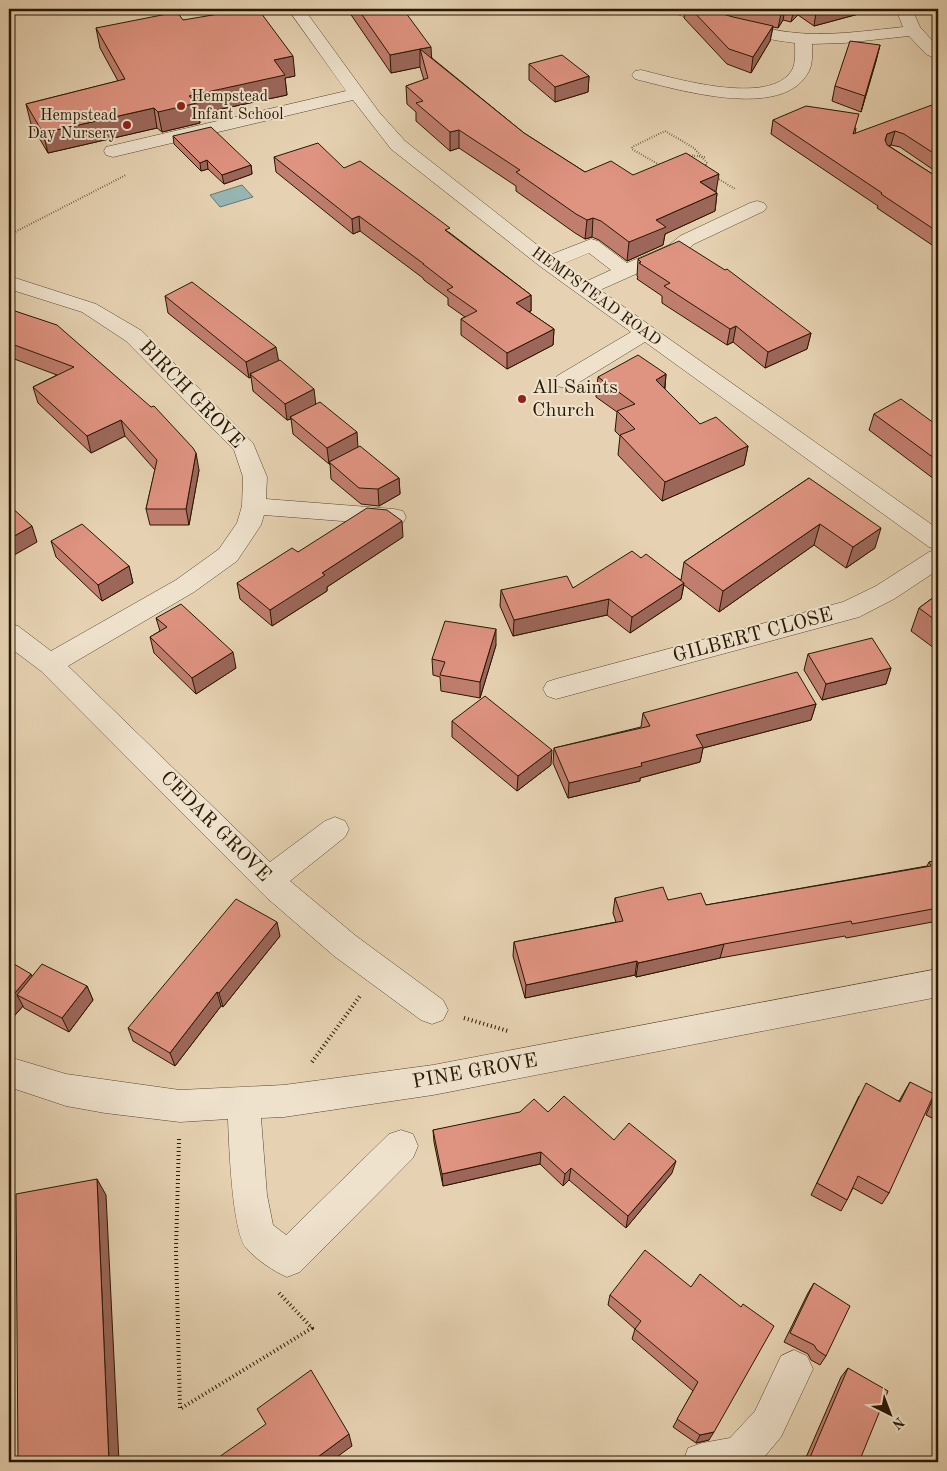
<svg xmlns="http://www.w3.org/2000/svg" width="947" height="1471" font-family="'Old Standard TT',serif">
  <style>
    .water { fill: #97b6b3; stroke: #6a766c }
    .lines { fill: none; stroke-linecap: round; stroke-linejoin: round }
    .minor-casing { stroke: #57462d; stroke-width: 1 }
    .path-far1 { stroke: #271701; stroke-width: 2; stroke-dasharray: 0.5 2; stroke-linecap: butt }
    .path { stroke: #271701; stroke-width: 4; stroke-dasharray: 1 3; stroke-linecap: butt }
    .minor { fill: #efe2cd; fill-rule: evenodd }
    .wall { fill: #c07e6f; stroke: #271701 }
    .shaded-wall { fill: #9c675a; stroke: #271701 }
    .building { fill: #df9381; stroke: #271701 }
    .poi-dot { fill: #8f2418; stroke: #efe2cd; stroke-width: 2 }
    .labels { text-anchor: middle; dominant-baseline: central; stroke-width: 4; stroke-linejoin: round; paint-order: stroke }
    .far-poi-label { font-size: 16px; fill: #271701; stroke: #efe2cd; text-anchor: start }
    .far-street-label { font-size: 16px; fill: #271701; stroke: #efe2cd }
    .poi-label { font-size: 20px; fill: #271701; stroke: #efe2cd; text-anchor: start }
    .street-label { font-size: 20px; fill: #271701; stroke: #efe2cd }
  </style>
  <rect width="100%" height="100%" fill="#e6d2b2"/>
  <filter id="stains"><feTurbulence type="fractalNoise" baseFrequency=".004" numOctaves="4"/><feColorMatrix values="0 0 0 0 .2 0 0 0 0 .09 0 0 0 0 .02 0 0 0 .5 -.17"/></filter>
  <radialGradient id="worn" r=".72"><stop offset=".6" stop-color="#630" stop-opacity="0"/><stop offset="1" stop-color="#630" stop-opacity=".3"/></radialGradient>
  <path class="water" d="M242 185 253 197 220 207 210 195Z"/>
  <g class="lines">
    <defs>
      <path id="minor" d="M288 9H304L379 112 405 141 550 255 591 239 598 241 627 263 669 245 680 236 750 203 757 201 764 203 767 207 764 211 694 244 683 253 600 290 938 529V570L894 599 859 617 556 699 547 696 543 689 547 682 556 679 843 602 876 586 929 552 937 549 929 547 645 342 573 386 565 388 557 386 554 381 557 376 631 332 541 267 391 149 353 100 113 157 106 155 104 151 106 147 346 91ZM589 253 611 270 587 281 563 264Z
        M668 9C705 6 749 27 788 32 826 37 864 31 903 27L896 9H912L920 27 938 47V60L926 54 909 36 844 43 812 44C812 53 813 63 809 71 784 122 676 89 635 79L632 75 635 71 641 70C674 78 770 107 792 70 796 63 795 51 795 43 752 38 711 25 670 12Z
        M9 276 96 304 142 331 253 443 267 477 266 499 394 509 403 511 406 517 403 523 394 525 264 515 261 525 237 561 194 592 68 666 270 862 325 821 335 817 345 821 349 829 345 837 290 881 356 936 443 1000 448 1010 443 1020 432 1024 421 1020 334 956 267 898 41 671 9 647V623L18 626 51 651 176 580 219 549 237 523 242 506 243 477 234 450 126 341 82 312 9 289Z
        M938 969V997L433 1095 284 1117 261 1118 267 1195 273 1225 286 1235 389 1134 401 1130 413 1134 418 1146 413 1158 300 1272 287 1277C273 1271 257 1260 246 1248 232 1231 229 1145 228 1119L180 1122 105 1113 66 1106 9 1087V1057L66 1074 180 1090 284 1085 433 1065Z
        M794 1350 807 1356 813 1369 781 1437 760 1462H683L688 1448 702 1443 730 1438 755 1411 781 1356Z"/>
    </defs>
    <use href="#minor" class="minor-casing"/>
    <path class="path-far1" d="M687 155 705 157
      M661 166 632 149V147L665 131 694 148 707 163 705 167
      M717 178 735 189
      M9 235 126 175"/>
    <path class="path" d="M464 1018 508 1031
      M312 1062 360 996
      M179 1139 176 1250 180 1409 312 1328 279 1293"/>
    <use href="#minor" class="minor"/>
  </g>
  <path class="wall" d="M347 9H405V12L432 58 524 133 585 172 633 175 716 192 717 193 715 211 665 234 663 245 627 261 599 240 592 237 585 239 575 233 516 191V186L459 148 450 151 416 121V112L407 104 406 86 424 80 420 67 391 73Z
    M685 9H877L814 26 798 15 791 22 783 20 778 28 773 27 770 41 751 73 727 64 684 18Z
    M183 20 295 76 285 78 287 95 198 114 200 123 162 132 157 128 48 153 31 124 26 104 118 81 100 48 96 28Z
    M880 45 876 61 861 112 832 101 835 86Z
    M529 64 589 76 588 92 555 102 529 80Z
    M938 109V173L900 147 891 145 889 146 934 175H938V249L877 208 878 206 771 134 773 120 856 128 855 134Z
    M173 136 251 165 252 174 224 184 208 169 201 171 174 144Z
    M274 157 344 168 450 233 531 295V311L529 312 554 329 553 345 507 369 461 335V319L465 317 448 305V298L424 280 423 278 360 231 353 234 276 172Z
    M638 259 811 333 807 349 765 368 733 342 727 345 662 303V296L637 279 638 277 637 276Z
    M165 296 278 361 316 404 358 447 399 478 400 494 379 506 361 504 331 479 330 464H329L293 434 291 419 287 420 253 391 251 377 249 378 168 313Z
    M9 309 199 470 189 525H150L146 509 155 470 125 436 91 453 38 403 33 387 57 375 9 357Z
    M666 374 665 389 700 424 748 446 744 465 662 501 618 455 620 436 615 431 617 412 596 397 598 377Z
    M874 414 938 426V482L869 430Z
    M809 478 875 548 846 568 814 545 719 612 684 585 681 599 630 633 607 615 513 636 500 606 501 590 573 588 641 558 681 580 684 562Z
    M403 537 327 587V591L272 626 240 599 237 583 298 552Z
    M51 541 129 566 133 583 102 601 56 557Z
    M938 594V646L937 645 934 648 911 631 919 608Z
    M156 618 236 668 196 694 154 653 150 637 160 631Z
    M496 645 480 698 441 691 440 677 433 675 432 659Z
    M808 654 891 668 886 684 822 700 804 670Z
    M816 704 811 720 703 748 700 762 640 778V781L568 798 553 763 554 748 641 727 643 713Z
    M452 721 551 765 517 791 452 737Z
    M938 860V921L846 938 845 936 720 958 636 977 635 975 525 998 513 956 514 942 616 922 613 913 615 898 668 900 706 905 927 866 929 862Z
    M280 936 223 1007 221 1006 175 1066 133 1041 128 1028Z
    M9 961 32 976 87 986 93 1000 69 1032 24 1008 23 1006 9 1022Z
    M910 1082 889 1193 882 1204 853 1188 847 1200 841 1211 811 1195 859 1096 899 1101Z
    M938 1087V1121L926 1115Z
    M548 1112 614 1140 672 1173 626 1228 569 1180 563 1186 540 1164 443 1186 434 1142 433 1130Z
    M814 1283 826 1356 820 1365 811 1360 808 1354 784 1342 808 1293Z
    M691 1287 709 1440 696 1443 673 1427 693 1391 632 1339 635 1329 608 1305 610 1295Z
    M938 1364V1395L933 1393Z
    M848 1368 859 1462H804L841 1377Z"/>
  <path class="shaded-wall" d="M784 9H785L783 20 778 28 781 14Z
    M794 9H799L798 15 791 22Z
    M828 9H877L814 26 816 12Z
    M773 26 770 41 751 73 753 57Z
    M880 45 876 61 861 112 865 96Z
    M431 47 432 65 420 49Z
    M420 49V67L391 73 390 55Z
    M293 56 295 76 285 78 287 95 198 114 200 123 162 132 158 112 189 96 274 60Z
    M589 76 588 92 555 102V87Z
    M154 108 157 128 48 153 43 133Z
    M459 130V148L450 151V132Z
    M895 131 891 145 883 148 887 134Z
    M207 160 208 169 201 171 200 163Z
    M251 165 252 174 224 184 222 175Z
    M719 174 716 192 700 182Z
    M717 193 715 211 665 234 663 245 627 261 629 242 656 220Z
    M359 216 360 231 353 234 352 219Z
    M593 218 592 237 585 239 587 220Z
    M531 295V311L516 318V303Z
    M736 326 733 342 727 345 730 329Z
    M554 329 553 345 507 369V353Z
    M811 333 807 349 765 368 768 352Z
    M276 347 279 363 250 374 251 377 249 378 246 362Z
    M666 374 664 394 656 380Z
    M314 389 316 406 290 417 291 419 287 420 285 404Z
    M121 420 125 436 91 453 87 436Z
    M357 432 358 448 329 462 330 464H329L327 448Z
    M748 446 744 465 662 501 665 482Z
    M196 453 199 470 189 525 186 509Z
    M399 478 400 494 379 506 378 489Z
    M402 521 403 537 327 587V591L272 626 270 610 322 573Z
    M820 524 814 545 719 612 723 591Z
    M32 526 37 542 9 558V539Z
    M881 528 875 548 846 568 853 547Z
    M129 566 133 583 102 601 98 585Z
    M684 583 681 599 630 633 632 617Z
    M609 599 607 615 513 636 514 620Z
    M496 629V645L480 698V682Z
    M938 636V642L937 645 934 648Z
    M233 652 236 668 196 694 192 678Z
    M891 668 886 684 822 700 826 684Z
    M816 704 811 720 703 748 700 762 640 778V781L568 798 569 783 641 763 696 735Z
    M552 750 551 765 517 791 518 776Z
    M277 922 280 936 223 1007 219 993Z
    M724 944 720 958 636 977 638 963Z
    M637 961 635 975 525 998 526 985Z
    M31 974 38 988 17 995 23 1006 9 1022V1000Z
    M87 986 93 1000 69 1032 62 1018Z
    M217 992 221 1006 175 1066 170 1053Z
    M541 1152 540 1164 443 1186 442 1174Z
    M676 1161 672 1173 626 1228 628 1216Z
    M571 1168 569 1180 563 1186 565 1174Z
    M97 1179 106 1195 119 1462H109Z
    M714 1432 709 1440 696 1443 700 1435Z
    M349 1434 352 1446 330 1462H311Z"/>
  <path class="building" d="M248 9H258L293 56 274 60 285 75 189 96 197 103 158 112 154 108 43 133 26 104 125 79 96 28 177 12 183 20Z
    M358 9H403L431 47 420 49 524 133 585 172 611 161 633 175 686 153 719 174 700 182 717 193 656 220 666 227 629 242 601 221 593 218 587 220 576 214 516 172 520 170 459 130 450 132 416 103 423 101 406 86 428 78 420 49 390 55Z
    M691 9H706L733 17 773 26 753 57 729 49Z
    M759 9H784L781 14Z
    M812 9H828L816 12Z
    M850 41 880 45 865 96 835 86Z
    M562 55 589 76 555 87 529 64Z
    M932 105 938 109V156L904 134 895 131 887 134 885 140 887 145 934 175H938V232L881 194 882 193 773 120 806 106 859 114 853 134Z
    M211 127 251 165 222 175 207 160 200 163 173 136Z
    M318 143 344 168 360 161 450 228 445 230 531 295 516 303 554 329 507 353 461 319 477 311 447 290 453 287 423 264H424L359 216 352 219 274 157Z
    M679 241 725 270 727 269 811 333 768 352 736 326 730 329 664 286 670 283 639 263 641 262 638 259Z
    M192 282 276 347 246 362 165 296Z
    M9 309 57 325 151 407 154 406 193 448 196 453 186 509H146L157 460 121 420 87 436 33 387 74 367 9 343Z
    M638 355 666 374 656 380 700 424 716 417 748 446 665 482 620 435 635 429 617 411 635 404 598 377Z
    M280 360 314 389 285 404 250 374Z
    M901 399 938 426V461L874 414Z
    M320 402 357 432 327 448 290 417Z
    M360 446 399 478 378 489 359 488 329 462Z
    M809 478 881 528 853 547 820 524 723 591 684 562Z
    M9 505 32 526 9 539Z
    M367 508 387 510 402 521 322 573 325 575 270 610 237 583 292 548 298 552Z
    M82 524 129 566 98 585 51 541Z
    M632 551 641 558 646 554 684 583 632 617 609 599 514 620 501 590 567 576 573 588Z
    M938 594V622L919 608Z
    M181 604 233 652 192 678 150 637 167 627 156 618Z
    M445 621 496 629 480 682 440 675 445 662 432 659Z
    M872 638 891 668 826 684 808 654Z
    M797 672 816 704 696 735 703 747 641 763 642 766 569 783 554 748 650 726 643 713Z
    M485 696 552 750 518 776 452 721Z
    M938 860V908L852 924 851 921 724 944 638 963 637 961 526 985 514 942 623 921 615 898 663 887 668 900 701 893 706 905 931 866 929 862Z
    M236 899 277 922 219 993 217 992 170 1053 128 1028Z
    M9 961 31 974 9 1000Z
    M42 964 87 986 62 1018 17 995Z
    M910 1082 934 1094 889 1193 858 1176 847 1200 817 1183 866 1083 900 1102Z
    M938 1093V1105L934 1103Z
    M564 1096 614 1140 629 1123 676 1161 628 1216 571 1168 565 1174 541 1152 442 1174 433 1130 520 1112 534 1099 548 1112Z
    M97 1179 109 1462H18L16 1194Z
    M645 1250 691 1287 700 1274 741 1307 743 1304 774 1326 714 1432 700 1435 677 1419 698 1382 635 1329 641 1321 610 1295Z
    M814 1283 850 1306 826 1356 817 1350 814 1345 790 1333Z
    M848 1368 888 1391 859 1462H808Z
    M311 1370 349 1434 311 1462H212L266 1424 257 1409Z"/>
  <g class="poi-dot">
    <circle cx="181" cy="106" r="5"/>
    <circle cx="127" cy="125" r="5"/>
    <circle cx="522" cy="399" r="5"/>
  </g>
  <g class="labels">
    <g class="far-poi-label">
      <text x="191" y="97">Hempstead<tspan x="191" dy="18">Infant School</tspan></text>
      <text x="117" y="116" text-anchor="end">Hempstead<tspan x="117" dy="18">Day Nursery</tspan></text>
    </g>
    <g class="far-street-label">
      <text transform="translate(596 297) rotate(36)">HEMPSTEAD ROAD</text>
    </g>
    <g class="poi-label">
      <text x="532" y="388">All Saints<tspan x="532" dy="23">Church</tspan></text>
    </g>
    <g class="street-label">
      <text transform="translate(191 395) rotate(46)">BIRCH GROVE</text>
      <text transform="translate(753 636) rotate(-15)">GILBERT CLOSE</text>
      <text transform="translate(215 827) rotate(45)">CEDAR GROVE</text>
      <text transform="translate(475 1072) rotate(-10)">PINE GROVE</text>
    </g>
  </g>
  <rect width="947" height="1471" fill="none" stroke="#e6d2b2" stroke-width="30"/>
  <rect x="10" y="10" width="927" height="1451" fill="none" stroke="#271701" stroke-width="2.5"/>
  <rect x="15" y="15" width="917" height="1441" fill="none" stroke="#271701"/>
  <g transform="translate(890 1414) rotate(138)" stroke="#efe2cd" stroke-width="4" paint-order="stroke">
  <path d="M0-4L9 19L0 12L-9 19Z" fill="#271701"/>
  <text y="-8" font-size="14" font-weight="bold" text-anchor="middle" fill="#271701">N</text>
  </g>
  <rect width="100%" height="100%" filter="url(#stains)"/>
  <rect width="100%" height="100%" fill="url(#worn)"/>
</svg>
